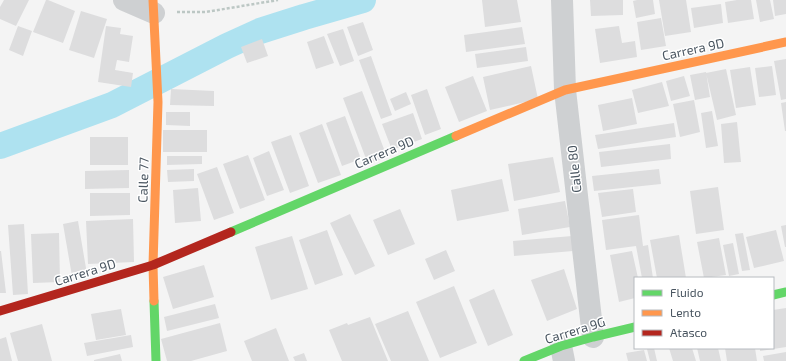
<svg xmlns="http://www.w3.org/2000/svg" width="786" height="361" font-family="'Exo 2',sans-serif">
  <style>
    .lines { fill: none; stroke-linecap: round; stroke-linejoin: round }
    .canal { stroke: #aee2f0; stroke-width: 26 }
    .building { fill: #ddddde }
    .path { stroke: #bcc7c4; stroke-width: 2.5; stroke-dasharray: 3 2; stroke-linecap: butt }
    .street { stroke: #ced0d2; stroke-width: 22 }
    .fast { stroke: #63d668; stroke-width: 9 }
    .slow { stroke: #ff974d; stroke-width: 9 }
    .jam { stroke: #b3261e; stroke-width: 9 }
    .labels { text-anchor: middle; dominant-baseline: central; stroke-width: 3; stroke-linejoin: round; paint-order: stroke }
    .street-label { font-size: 13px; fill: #4a5661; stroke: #fff }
  </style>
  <rect width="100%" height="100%" fill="#f4f4f4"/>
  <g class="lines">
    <path class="canal" d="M0 146 112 105 227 46 260 31 304 17 363 0"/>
  </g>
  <path class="building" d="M4 0H29L16 26 0 19V7Z
    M46 0H48L75 11 63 43 33 32Z
    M482 0H517L521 22 485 27Z
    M590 0H623V15L591 16Z
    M637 0H653L655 14 636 18 633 1Z
    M659 0H686L691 32 665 36Z
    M737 0H751L754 19 728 23 725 2Z
    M756 0H770L774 19 760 22Z
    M773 0H786V14L775 16Z
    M721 4 723 23 694 28 691 8Z
    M81 11 107 19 94 58 69 50Z
    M661 18 666 46 641 50 637 22Z
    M363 22 373 50 358 56 347 27Z
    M18 26 32 31 23 56 9 50Z
    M106 26 121 28 120 34 133 36 129 62 117 60 115 70 133 73 131 87 98 82Z
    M619 26 622 43 635 41 637 57 600 63 595 29Z
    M522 27 525 44 466 52 464 35Z
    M343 29 354 61 340 66 327 34Z
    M324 36 334 63 316 69 307 42Z
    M262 39 268 56 247 63 241 47Z
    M526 47 528 61 477 68 475 54Z
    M371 56 392 115 381 119 359 60Z
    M786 59V99L781 100 774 61Z
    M531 66 538 99 490 110 483 77Z
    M772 66 776 95 759 97 755 68Z
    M750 67 756 105 736 108 730 70Z
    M726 69 736 115 717 120 706 73Z
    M706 72 710 97 695 100 690 75Z
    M473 76 487 111 459 122 445 87Z
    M684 76 690 96 671 101 666 81Z
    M662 82 669 106 638 113 632 90Z
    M171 89 214 91V106L170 105Z
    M427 89 441 129 425 135 411 95Z
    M362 91 387 157 368 164 343 98Z
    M406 92 411 104 395 111 390 99Z
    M632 98 637 124 603 131 598 105Z
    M694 100 700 132 680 137 673 104Z
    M786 102V131H785L781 103Z
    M712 111 718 146 706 148 701 113Z
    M166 112H190V126L166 125Z
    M413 113 422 139 392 150 382 124Z
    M345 116 361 159 342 166 326 123Z
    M737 122 741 162 724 163 721 124Z
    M674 123 676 137 598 149 595 135Z
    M322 124 341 175 318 183 299 133Z
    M163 130H207V152H163Z
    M291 135 309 186 290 193 271 142Z
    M90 137H128V165H90Z
    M670 144 671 159 601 167 599 152Z
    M269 151 284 190 267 196 253 158Z
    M248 155 265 200 240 209 223 164Z
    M167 156H202V164L167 165Z
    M553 157 560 192 514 201 508 164Z
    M217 167 234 213 214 220 197 174Z
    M194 169V181L168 182 167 170Z
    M659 169 661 184 594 191 592 176Z
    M129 170V188L85 189V171Z
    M502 179 509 211 457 221 451 190Z
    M718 187 724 230 696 234 690 191Z
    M198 188 201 221 175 223 173 190Z
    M633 189 636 212 602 217 598 193Z
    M90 193H130V215L90 216Z
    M565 201 570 227 522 235 518 209Z
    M400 209 415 244 388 255 373 220Z
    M350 214 375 266 355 275 330 223Z
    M639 215 643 246 648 245 653 278H642L636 246 606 250 602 220Z
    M133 219 134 262 88 264 86 221Z
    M78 221 87 274 72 276 63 224Z
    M24 224 28 294 13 295 8 225Z
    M786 225V247H785L781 226Z
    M327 230 343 275 315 285 299 240Z
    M776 230 784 261 754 268 746 237Z
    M59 233 60 282 33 283 31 234Z
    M743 233 750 270 742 271 735 234Z
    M679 235 686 278H657L650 240Z
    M292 236 308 289 271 300 255 247Z
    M572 236 573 251 514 256 513 241Z
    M719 238 726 275 704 278 697 242Z
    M733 243 739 274 729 276 723 245Z
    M446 250 455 271 434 280 425 259Z
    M0 251H1L6 293H0Z
    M632 251 638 278H635V298L619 302 610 255Z
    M204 265 214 297 173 309 163 277Z
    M564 269 577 309 547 321 531 280Z
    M454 286 477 343 440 358 416 302Z
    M494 289 513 335 488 346 469 300Z
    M215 304 219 318 167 331 164 317Z
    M786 308V347L760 351V348H773V310Z
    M121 309 126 335 96 340 91 314Z
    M408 311 429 361H391L375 324Z
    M370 317 388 361H342L329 330 347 323 348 325Z
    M220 323 227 351 191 361H167L161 339Z
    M42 324 52 361H18L10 333Z
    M276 328 289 361H252L244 341Z
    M131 335 133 347 87 356 84 343Z
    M6 337 12 361H0V339Z
    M654 348 657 361H650L647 349Z
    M669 348H692L696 361H673Z
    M697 348H718L721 361H700Z
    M725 348H755L757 361H727Z
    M644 350 647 361H628L626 353Z
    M786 352V361H764L763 356Z
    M304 353 307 361H295L293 357Z
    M120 354 122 361H94V360Z"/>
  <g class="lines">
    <path class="path" d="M177 12H206L278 0"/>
    <path class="street" d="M124 0 154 13
      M562 0 565 90 593 337
      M561 346 564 361"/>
    <path class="fast" d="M231 232 456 136
      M773 295 786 292
      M154 301 156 361
      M524 361 561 346 593 337 635 327"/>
    <path class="slow" d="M153 0 158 102 153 265 154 301
      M456 136 565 90 786 42"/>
    <path class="jam" d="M0 311 153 265 231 232"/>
  </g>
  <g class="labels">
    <g class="street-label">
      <text transform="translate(693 49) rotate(-12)">Carrera 9D</text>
      <text transform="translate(384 152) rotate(-23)">Carrera 9D</text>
      <text transform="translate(574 169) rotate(-96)">Calle 80</text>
      <text transform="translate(143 180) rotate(-88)">Calle 77</text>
      <text transform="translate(85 272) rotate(-17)">Carrera 9D</text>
      <text transform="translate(575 330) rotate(-17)">Carrera 9G</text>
    </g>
  </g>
  <rect x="634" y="277" width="140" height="72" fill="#ffffff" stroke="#b7bbc0"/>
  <rect x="642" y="290" width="20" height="6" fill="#63d668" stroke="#b7bbc0"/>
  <text x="670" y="297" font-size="12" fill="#4a5661">Fluido</text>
  <rect x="642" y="310" width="20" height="6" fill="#ff974d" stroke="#b7bbc0"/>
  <text x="670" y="317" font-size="12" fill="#4a5661">Lento</text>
  <rect x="642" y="330" width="20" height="6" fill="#b3261e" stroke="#b7bbc0"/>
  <text x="670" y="337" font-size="12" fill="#4a5661">Atasco</text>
</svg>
